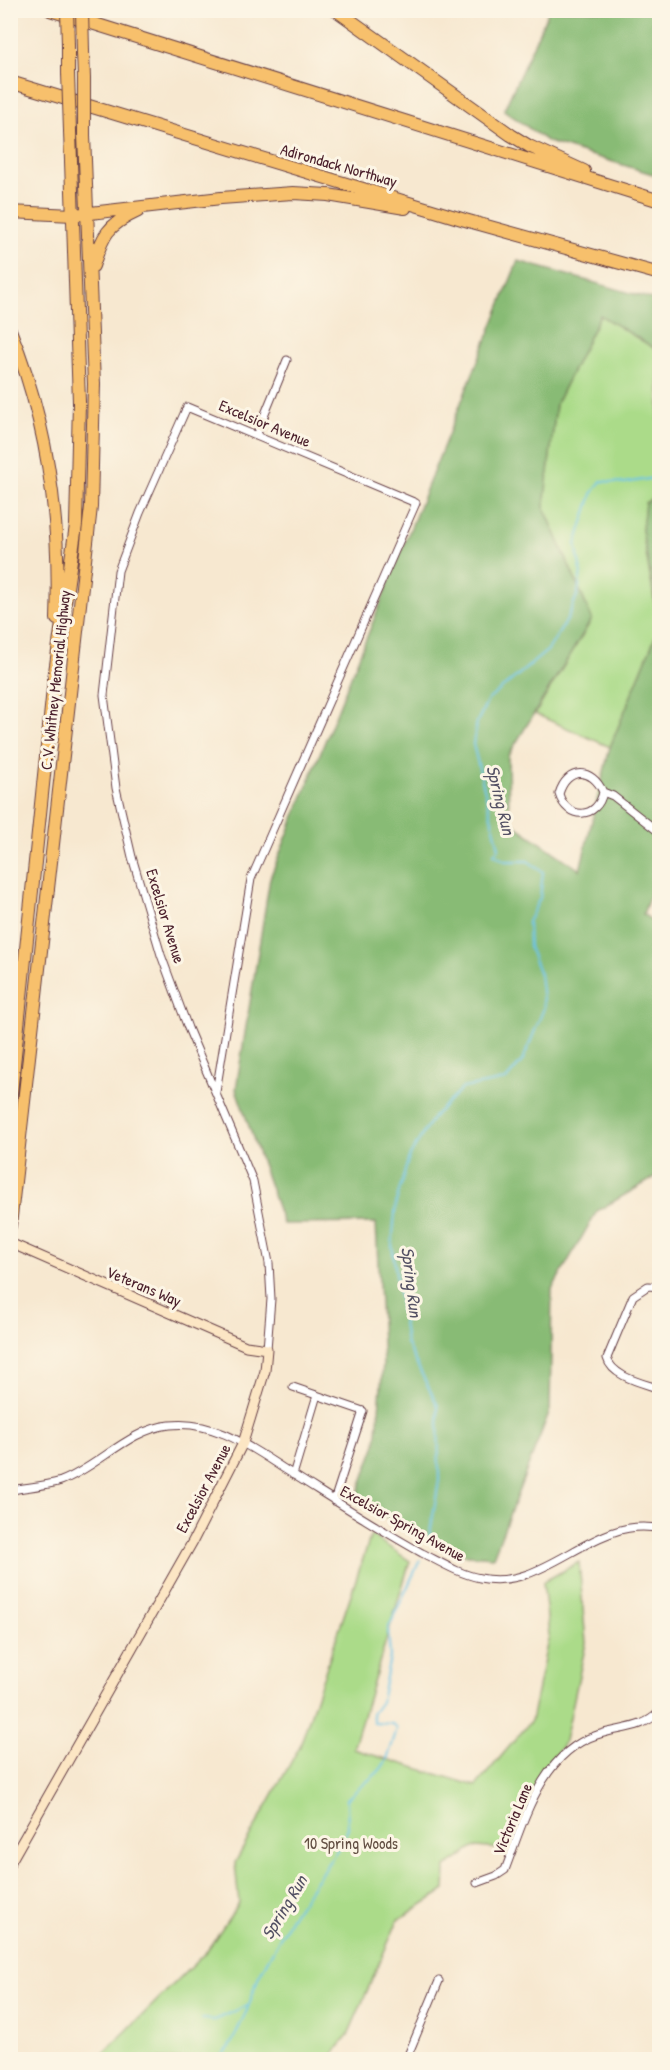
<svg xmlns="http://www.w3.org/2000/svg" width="670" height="2070" font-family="'Patrick Hand',sans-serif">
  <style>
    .green { fill: #abdb89; stroke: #7a7d5a; stroke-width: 1.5 }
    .forest { fill: #88bb75; stroke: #696d50; stroke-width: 1.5 }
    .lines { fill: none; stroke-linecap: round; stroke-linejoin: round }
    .stream { stroke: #6ac4e8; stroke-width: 2 }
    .street-casing { stroke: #643d44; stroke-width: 9 }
    .secondary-casing { stroke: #643d44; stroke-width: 11 }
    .highway-casing { stroke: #643d44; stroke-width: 14 }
    .street { stroke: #fff; stroke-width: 7 }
    .secondary { stroke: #fce6c4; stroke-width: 9 }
    .highway { stroke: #f7c06c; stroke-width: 12 }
    .highway-bridge-casing { stroke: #643d44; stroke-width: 14; stroke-linecap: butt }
    .highway-bridge { stroke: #f7c06c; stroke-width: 12 }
    .labels { text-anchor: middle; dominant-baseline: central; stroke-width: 6; stroke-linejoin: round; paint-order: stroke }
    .street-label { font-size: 16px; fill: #4a1f2b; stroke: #fcf5e5 }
    .park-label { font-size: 16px; fill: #624e42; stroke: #fcf5e5 }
    .water-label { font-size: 18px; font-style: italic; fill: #545164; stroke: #fcf5e5 }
  </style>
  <rect width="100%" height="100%" fill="#fcf5e5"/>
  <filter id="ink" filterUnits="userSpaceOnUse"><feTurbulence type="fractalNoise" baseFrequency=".0167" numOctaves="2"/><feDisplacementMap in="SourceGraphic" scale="12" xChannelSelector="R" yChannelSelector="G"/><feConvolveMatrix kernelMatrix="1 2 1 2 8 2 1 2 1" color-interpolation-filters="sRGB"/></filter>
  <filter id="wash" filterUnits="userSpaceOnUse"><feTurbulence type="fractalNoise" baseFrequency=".008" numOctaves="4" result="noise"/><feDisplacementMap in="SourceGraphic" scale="24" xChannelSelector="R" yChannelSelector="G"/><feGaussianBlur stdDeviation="1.35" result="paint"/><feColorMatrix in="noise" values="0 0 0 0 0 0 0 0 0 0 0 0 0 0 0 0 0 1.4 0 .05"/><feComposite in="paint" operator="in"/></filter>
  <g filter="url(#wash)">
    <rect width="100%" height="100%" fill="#f7e8d0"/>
    <path class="green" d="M600 315 659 351V495L645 503 642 530 659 628 610 747 535 714 592 619 544 507 556 404Z
      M371 1535 410 1561 353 1749 476 1786 531 1721 549 1635 543 1582 579 1562 586 1643 565 1741 533 1790 504 1849 475 1847 446 1867 445 1890 398 1920 347 2037 329 2059H98L206 1952 239 1903 235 1863 300 1746Z"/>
    <path class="forest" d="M549 10 659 11V176L548 142 504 110Z
      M518 261 659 301V351L600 315 556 404 544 507 592 619 508 756 509 821 580 870 610 747 659 628V871L643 914 659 926V1175L597 1211 552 1289 550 1410 493 1557 456 1554 355 1501 376 1444 383 1364 376 1223 283 1224 236 1089 270 878Z
      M659 495V621L642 530 645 503Z"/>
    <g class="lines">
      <path class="stream" d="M429 1539 439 1481 438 1406 406 1343 392 1245 396 1202 409 1157 433 1117 463 1088 506 1080 523 1060 544 1008 540 974 529 947 528 922 540 898 543 872 528 861H505L494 854 499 848 473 744 477 722 488 700 548 650 567 620 578 593 581 572 576 544 592 494 601 481 625 483 660 477
        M202 2019 215 2020 249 2005
        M218 2060 231 2044 247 2010 259 1976 290 1919 337 1850 348 1828 347 1799C357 1789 367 1782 377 1773 389 1762 392 1743 397 1729L393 1724 374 1723 372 1714 381 1702 390 1657 388 1629 420 1560"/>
    </g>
  </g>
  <g filter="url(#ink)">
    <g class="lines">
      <defs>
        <path id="street" d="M256 436 287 360
          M603 792C598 819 567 821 559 794 567 767 592 767 603 792L613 796 660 833
          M216 1092 251 879 416 503 187 407 140 513 118 571 104 695 116 788 132 857 161 955 188 1028 253 1181 269 1263 271 1299 267 1349
          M660 1287 648 1286 633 1296 607 1358C612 1377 643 1383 660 1389
          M293 1387 363 1411 334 1501
          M293 1475 317 1395
          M12 1490C27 1487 46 1486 61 1481 98 1467 129 1429 170 1425 214 1420 250 1447 286 1470 331 1498 375 1527 422 1553 440 1562 459 1574 480 1578 547 1592 593 1514 660 1529
          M477 1883 496 1876 505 1870C524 1821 541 1753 597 1735 620 1727 642 1730 660 1711
          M406 2060 439 1981"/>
        <path id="secondary" d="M10 1243 246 1346 267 1349 265 1371 243 1443 193 1541 10 1863"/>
        <path id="highway" d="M50 10 660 201
          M336 10 511 135 529 146 584 171
          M68 45V73
          M83 51 84 79
          M10 82 465 220 660 274
          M10 212 73 215 221 198 293 193 328 195 405 208
          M93 266C103 235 107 225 138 211
          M10 330C48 423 61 519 57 619
          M10 1103 54 679 76 525 79 402 70 131
          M10 1226 91 507 94 384 84 135"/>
      </defs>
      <use href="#street" class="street-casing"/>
      <use href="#secondary" class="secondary-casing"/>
      <use href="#highway" class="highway-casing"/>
      <use href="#street" class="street"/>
      <use href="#secondary" class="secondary"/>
      <use href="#highway" class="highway"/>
      <defs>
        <path id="highway-bridge" d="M67 10 68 45
          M82 10 83 51
          M68 73 70 131
          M84 79V135"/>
      </defs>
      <use href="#highway-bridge" class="highway-bridge-casing"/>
      <use href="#highway-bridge" class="highway-bridge"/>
    </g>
  </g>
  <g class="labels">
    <g class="street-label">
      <text transform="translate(339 165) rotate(16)">Adirondack Northway</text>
      <text transform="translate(265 423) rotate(23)">Excelsior Avenue</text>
      <text transform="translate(55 680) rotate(-84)">C.V. Whitney Memorial Highway</text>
      <text transform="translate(166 916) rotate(73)">Excelsior Avenue</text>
      <text transform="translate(144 1286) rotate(23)">Veterans Way</text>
      <text transform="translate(203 1488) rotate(-62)">Excelsior Avenue</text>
      <text transform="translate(403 1523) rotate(29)">Excelsior Spring Avenue</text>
      <text transform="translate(512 1819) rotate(-67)">Victoria Lane</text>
    </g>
    <g class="park-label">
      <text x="351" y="1843">10 Spring Woods</text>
    </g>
    <g class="water-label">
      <text transform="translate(501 800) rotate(76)">Spring Run</text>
      <text transform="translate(412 1282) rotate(83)">Spring Run</text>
      <text transform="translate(284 1907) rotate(-59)">Spring Run</text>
    </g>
  </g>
  <rect width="670" height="2070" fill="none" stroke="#fcf5e5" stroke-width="36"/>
</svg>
